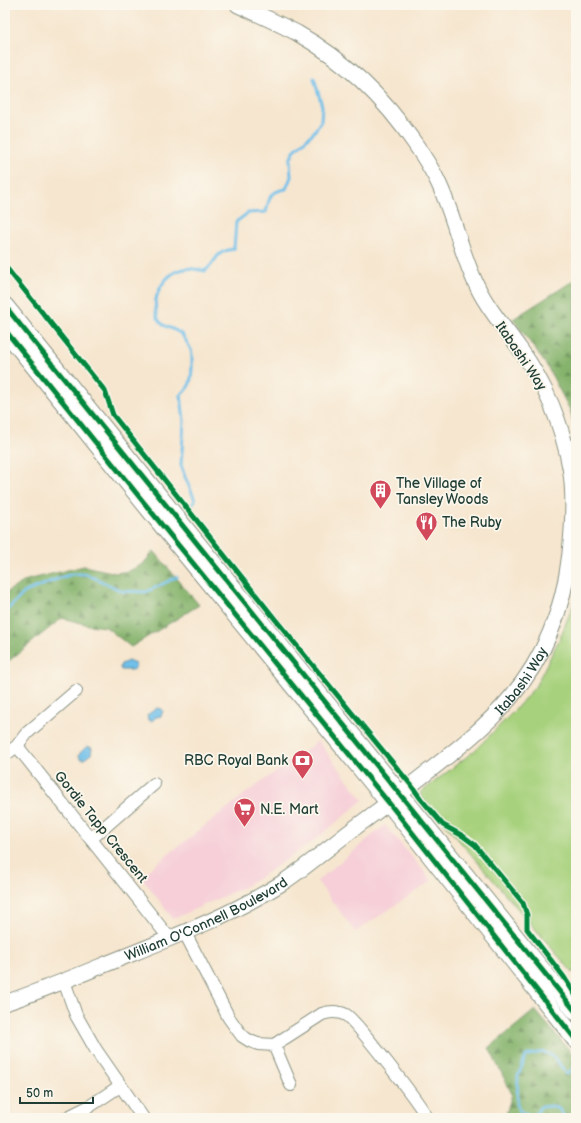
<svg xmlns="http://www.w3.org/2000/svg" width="581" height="1123" font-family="'Balsamiq Sans',sans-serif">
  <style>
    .built { fill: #f6cfd8 }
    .forest { fill: url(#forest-firs); stroke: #527850 }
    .park { fill: #a7d17d; stroke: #638758 }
    .water { fill: #6fc0ea; stroke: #477e8f }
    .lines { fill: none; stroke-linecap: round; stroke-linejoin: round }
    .stream { stroke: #6fc0ea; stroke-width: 3 }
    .minor-casing { stroke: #8a9282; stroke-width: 14 }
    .tertiary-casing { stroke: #8a9282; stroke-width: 17 }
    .secondary-casing { stroke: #8a9282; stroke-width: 19 }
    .minor { stroke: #fff; stroke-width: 12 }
    .tertiary { stroke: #fff; stroke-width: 15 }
    .secondary { stroke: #fff; stroke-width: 17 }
    .cycleway-casing { stroke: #fbf7ec; stroke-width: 8 }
    .cycleway { stroke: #00873e; stroke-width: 5 }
    .labels { text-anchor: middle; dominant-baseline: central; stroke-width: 3.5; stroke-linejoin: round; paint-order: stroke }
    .street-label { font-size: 14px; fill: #1f3d34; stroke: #fbf7ec }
    .poi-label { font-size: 14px; fill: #1f3d34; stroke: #fbf7ec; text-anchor: start }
  </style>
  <defs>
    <pattern id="forest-firs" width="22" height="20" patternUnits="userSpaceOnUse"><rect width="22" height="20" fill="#85b36c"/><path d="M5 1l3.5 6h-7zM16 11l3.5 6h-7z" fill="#6c935a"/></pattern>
  </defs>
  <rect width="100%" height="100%" fill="#fbf7ec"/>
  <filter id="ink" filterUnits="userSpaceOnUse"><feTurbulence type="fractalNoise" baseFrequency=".025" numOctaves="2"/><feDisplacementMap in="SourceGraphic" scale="8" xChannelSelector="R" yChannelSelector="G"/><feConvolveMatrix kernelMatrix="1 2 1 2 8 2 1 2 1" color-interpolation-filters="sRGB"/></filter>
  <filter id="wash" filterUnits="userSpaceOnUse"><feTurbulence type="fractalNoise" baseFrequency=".012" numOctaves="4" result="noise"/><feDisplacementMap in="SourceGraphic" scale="16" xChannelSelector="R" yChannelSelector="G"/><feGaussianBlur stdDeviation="0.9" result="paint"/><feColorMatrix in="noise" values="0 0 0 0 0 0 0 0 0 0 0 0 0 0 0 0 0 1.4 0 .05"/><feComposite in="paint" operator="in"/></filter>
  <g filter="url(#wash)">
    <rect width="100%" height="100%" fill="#f6e6cf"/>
    <path class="built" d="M318 741 363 800 314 841 248 885 173 919 141 876 245 794Z
      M385 825 432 881 355 932 317 881Z"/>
    <path class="forest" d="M576 279V434L570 410 547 366 513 319Z
      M154 551 199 605 131 647 106 627 89 625 62 618 5 664V593L27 580 84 566 116 573 129 571 143 564Z
      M535 1010 576 1058V1118H505L512 1094 489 1048Z"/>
    <path class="park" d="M576 591V969L573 973 420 795V793L474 751 513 712 535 687 560 638 573 605Z"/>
    <path class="water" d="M128 661 135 664V668L132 670H121L120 668 121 664Z
      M157 708 162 709 163 711 161 716 156 717 152 721 148 720 147 715Z
      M87 746 92 748 91 754 84 759H81L79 756 80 753Z"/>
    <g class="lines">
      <path class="stream" d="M192 505 195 500 185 477 181 465 184 421 181 395C184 392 189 387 190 383 192 377 193 356 191 350 189 346 184 337 181 334 173 327 160 328 157 316 151 297 164 273 184 269 190 267 199 270 205 271 219 260 213 252 234 249L236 222 248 213 266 212C270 196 269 192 286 189L291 177 290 160 294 151 314 132 321 121 322 106 314 78
        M5 612 25 592 57 579 72 574H86L122 591 146 592 177 577
        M565 1118 559 1109 552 1106 540 1107 536 1114 531 1116 520 1111 517 1106 518 1076 526 1056C551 1047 552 1055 567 1074L576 1066"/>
    </g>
  </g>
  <g filter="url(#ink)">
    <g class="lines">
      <defs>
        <path id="minor" d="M17 746 27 733 76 691
          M5 755 17 746 170 939
          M91 839 154 784
          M185 933 229 1018 242 1036 250 1041 258 1044 274 1045 322 1014C331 1011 338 1011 346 1015 356 1021 422 1106 427 1118
          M64 981 76 1015 96 1050 143 1118
          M274 1045 291 1085
          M66 1118 90 1106 120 1086"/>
        <g id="tertiary">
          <path id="s1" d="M5 1003C46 989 86 972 126 956 179 935 233 914 282 883 300 871 317 857 334 844 356 826 380 810 402 792 440 762 480 734 511 697 546 656 564 606 570 553 573 525 575 495 570 467 562 424 546 385 520 349 506 329 490 312 479 290 461 256 455 217 438 182 432 169 424 157 416 145 385 99 345 60 297 33 278 23 258 14 238 5"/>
        </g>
        <path id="secondary" d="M5 306 576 1012
          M5 330 170 535 389 803 576 1040"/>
      </defs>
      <use href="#minor" class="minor-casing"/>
      <use href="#tertiary" class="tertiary-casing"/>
      <use href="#secondary" class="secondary-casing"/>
      <use href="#minor" class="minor"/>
      <use href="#tertiary" class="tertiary"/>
      <use href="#secondary" class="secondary"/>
      <defs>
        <path id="cycleway" d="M5 266 105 391 113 415 275 619 411 785 421 799 443 825 463 836 475 845 523 903 527 915V929L564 977 576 996
          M5 306 576 1012
          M5 330 170 535 389 803 576 1040"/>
      </defs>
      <use href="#cycleway" class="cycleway-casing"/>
      <use href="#cycleway" class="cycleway"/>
    </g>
  </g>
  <defs>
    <symbol id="building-pin" viewBox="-11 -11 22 30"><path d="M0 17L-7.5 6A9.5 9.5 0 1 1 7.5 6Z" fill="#d1495b" stroke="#fbf7ec"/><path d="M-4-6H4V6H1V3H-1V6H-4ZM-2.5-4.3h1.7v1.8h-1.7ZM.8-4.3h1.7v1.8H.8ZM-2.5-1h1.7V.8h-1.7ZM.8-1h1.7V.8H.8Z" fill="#fff"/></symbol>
    <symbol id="restaurant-pin" viewBox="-11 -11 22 30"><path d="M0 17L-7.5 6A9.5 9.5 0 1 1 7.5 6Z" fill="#d1495b" stroke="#fbf7ec"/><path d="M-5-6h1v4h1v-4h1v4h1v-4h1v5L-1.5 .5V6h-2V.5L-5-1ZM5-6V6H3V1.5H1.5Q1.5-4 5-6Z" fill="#fff"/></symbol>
    <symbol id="bank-pin" viewBox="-11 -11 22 30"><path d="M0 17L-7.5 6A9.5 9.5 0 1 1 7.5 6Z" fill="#d1495b" stroke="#fbf7ec"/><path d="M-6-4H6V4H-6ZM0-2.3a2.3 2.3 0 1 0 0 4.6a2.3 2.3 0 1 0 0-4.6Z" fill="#fff"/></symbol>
    <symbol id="supermarket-pin" viewBox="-11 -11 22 30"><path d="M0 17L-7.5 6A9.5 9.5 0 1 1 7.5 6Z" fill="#d1495b" stroke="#fbf7ec"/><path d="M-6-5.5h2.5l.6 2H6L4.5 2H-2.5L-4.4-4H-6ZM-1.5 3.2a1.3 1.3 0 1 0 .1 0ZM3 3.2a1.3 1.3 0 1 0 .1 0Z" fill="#fff"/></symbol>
  </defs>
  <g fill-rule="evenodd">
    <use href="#building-pin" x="368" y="478" width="25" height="34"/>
    <use href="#restaurant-pin" x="414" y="510" width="25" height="34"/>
    <use href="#bank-pin" x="290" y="748" width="25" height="34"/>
    <use href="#supermarket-pin" x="232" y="796" width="25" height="34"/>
  </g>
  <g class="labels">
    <g class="street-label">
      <text transform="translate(521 356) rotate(56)">Itabashi Way</text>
      <text stroke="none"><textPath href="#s1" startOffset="617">Itabashi Way</textPath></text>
      <text transform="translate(101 827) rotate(51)">Gordie Tapp Crescent</text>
      <text stroke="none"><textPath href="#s1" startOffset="218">William O'Connell Boulevard</textPath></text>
    </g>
    <g class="poi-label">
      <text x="396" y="483">The Village of<tspan x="396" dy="16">Tansley Woods</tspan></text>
      <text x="442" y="522">The Ruby</text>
      <text x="288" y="760" text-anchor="end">RBC Royal Bank</text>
      <text x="260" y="809">N.E. Mart</text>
    </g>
  </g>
  <rect width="581" height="1123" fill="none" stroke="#fbf7ec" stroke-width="20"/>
  <path d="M20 1097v6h73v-6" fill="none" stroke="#1f3d34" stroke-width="2"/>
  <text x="26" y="1097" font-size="12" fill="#1f3d34" stroke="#fbf7ec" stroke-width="3" paint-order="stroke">50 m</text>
</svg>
